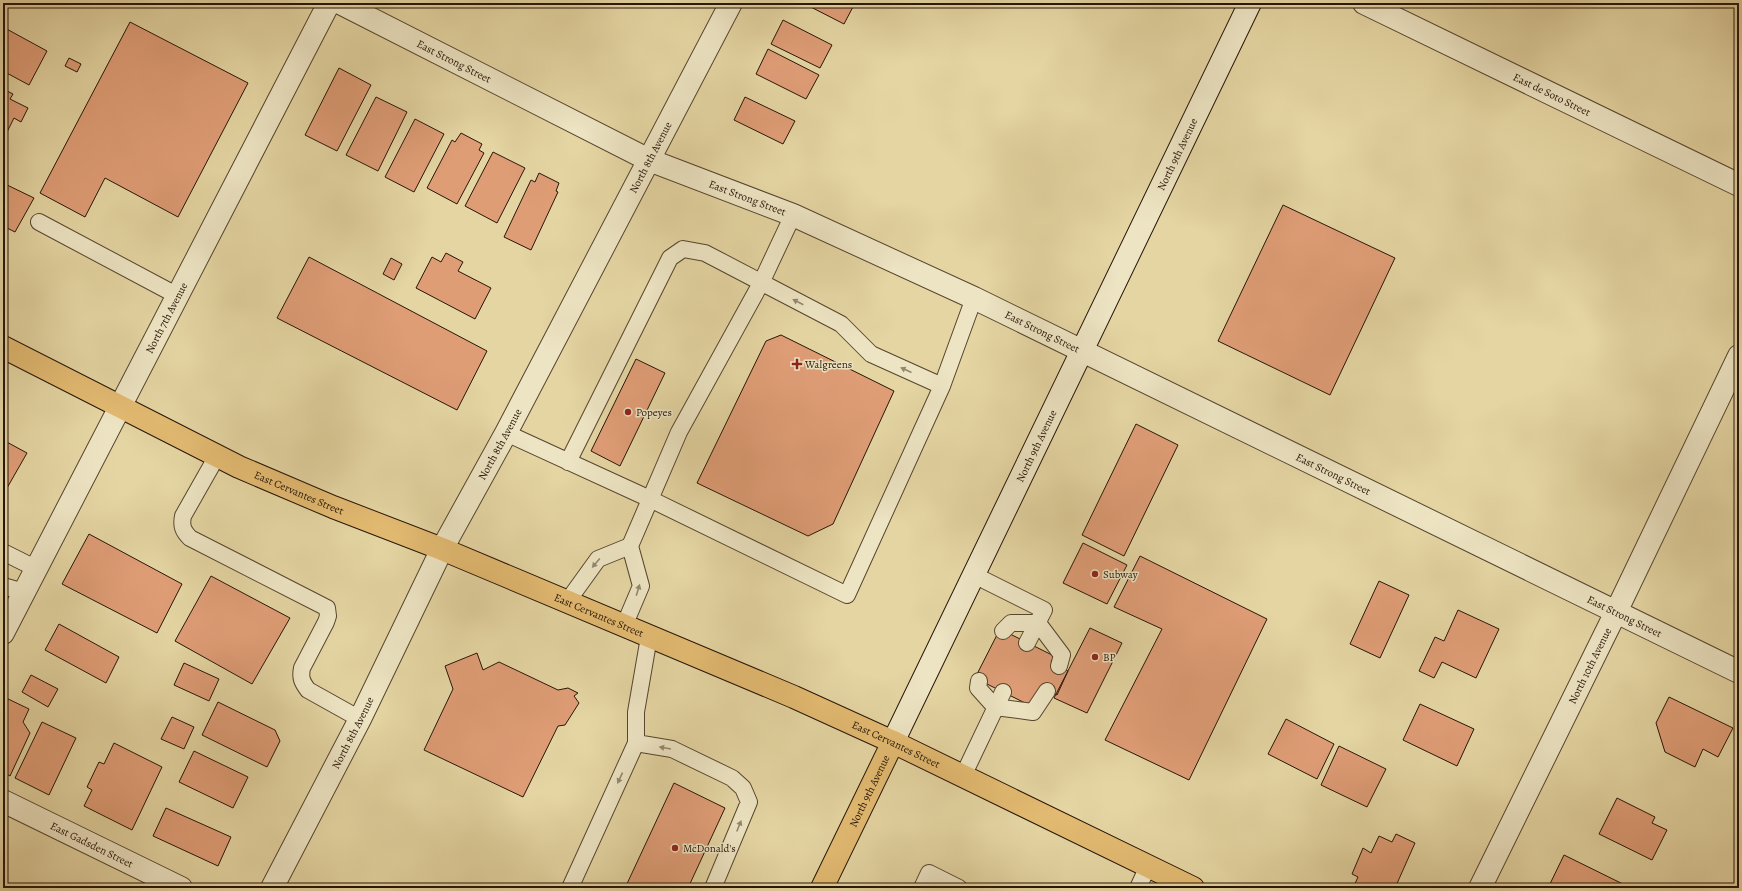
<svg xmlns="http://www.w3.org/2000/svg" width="1742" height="891" font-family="Alegreya,serif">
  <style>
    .building { fill: #df9d76; stroke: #271508 }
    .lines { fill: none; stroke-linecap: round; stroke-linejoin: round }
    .service-casing { stroke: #56452e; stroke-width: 18 }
    .minor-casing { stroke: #56452e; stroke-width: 24 }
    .secondary-casing { stroke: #271508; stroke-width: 24 }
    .primary-casing { stroke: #271508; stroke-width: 24 }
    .service { stroke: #ede4c3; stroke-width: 16 }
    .minor { stroke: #ede4c3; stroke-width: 22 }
    .secondary { stroke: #ede4c3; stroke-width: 22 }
    .primary { stroke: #e2ba71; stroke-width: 22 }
    .oneway { fill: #94876f }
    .poi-dot { fill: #8f2418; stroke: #ede4c3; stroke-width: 1.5 }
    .labels { text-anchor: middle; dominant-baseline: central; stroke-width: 3; stroke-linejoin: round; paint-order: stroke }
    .street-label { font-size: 11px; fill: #271508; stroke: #ede4c3 }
    .poi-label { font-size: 11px; fill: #271508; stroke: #ede4c3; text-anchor: start }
  </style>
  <rect width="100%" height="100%" fill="#e4d5a2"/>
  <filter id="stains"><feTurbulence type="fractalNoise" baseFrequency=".005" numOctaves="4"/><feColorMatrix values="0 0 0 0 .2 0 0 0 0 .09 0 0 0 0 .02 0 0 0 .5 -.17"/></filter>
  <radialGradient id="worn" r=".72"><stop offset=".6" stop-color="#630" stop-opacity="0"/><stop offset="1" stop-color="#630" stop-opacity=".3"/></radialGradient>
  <path class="building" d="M803 3H855L844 24Z
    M783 20 832 45 820 68 771 44Z
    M130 22 248 83 178 217 105 178 85 217 40 193Z
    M3 27 47 51 29 85 3 71Z
    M768 49 819 75 806 99 756 74Z
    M69 58 81 64 77 72 65 66Z
    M339 68 371 85 337 151 305 135Z
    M3 89 13 94 10 99 28 108 21 122 14 118 3 140Z
    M376 97 407 112 378 171 346 155Z
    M745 97 795 121 783 144 734 120Z
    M415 119 444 134 414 192 385 177Z
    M461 133 482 144 479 150 484 153 457 204 427 188 452 140 455 142Z
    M493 152 525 168 497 223 465 206Z
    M539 173 559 183 556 191 558 192 531 250 504 237 531 180 535 182Z
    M3 183 34 198 15 232 3 226Z
    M1283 205 1395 258 1330 395 1218 341Z
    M446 253 463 262 458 271 491 288 475 319 416 288 432 257 441 262Z
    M309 257 487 351 457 410 277 318Z
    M391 258 402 264 394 280 383 274Z
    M781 335 894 391 833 524 808 536 697 483 766 341Z
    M636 359 665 373 620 466 591 451Z
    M1136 424 1178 445 1124 556 1082 535Z
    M3 440 27 453 3 495Z
    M89 534 182 584 157 633 62 584Z
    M1083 543 1127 565 1107 604 1063 583Z
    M1140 556 1267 619 1189 780 1105 740 1162 629 1114 607Z
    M211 576 290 618 252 684 175 641Z
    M1379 581 1409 595 1380 658 1350 644Z
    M1458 610 1499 629 1476 678 1442 662 1434 678 1419 671 1435 637 1444 641Z
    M59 624 119 657 106 683 45 650Z
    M1090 628 1122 643 1087 713 1054 698Z
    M1000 629 1054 656 1051 662 1068 671 1057 695 1041 688 1031 706 975 678Z
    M477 653 483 670 499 662 558 690 568 688 578 693 574 696 579 703 565 725 558 726 523 797 424 750 453 689 445 666Z
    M184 663 219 679 209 701 174 685Z
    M31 675 58 689 48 707 22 692Z
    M4 697 29 709 23 722 30 733 10 776 3 772Z
    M1669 697 1733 728 1718 757 1703 749 1695 767 1665 752 1656 723Z
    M218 702 275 730 280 741 267 767 202 735Z
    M1420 704 1474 729 1457 766 1403 740Z
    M172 717 194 727 184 749 161 739Z
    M1286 719 1334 744 1317 779 1268 754Z
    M42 722 76 738 49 795 15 778Z
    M114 743 162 767 132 830 84 806 92 790 87 787 99 762 104 764Z
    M1339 746 1386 769 1367 807 1321 785Z
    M194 751 248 777 233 808 179 782Z
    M674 783 725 808 688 888H625Z
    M1617 798 1655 817 1652 823 1667 830 1652 860 1599 834Z
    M166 808 231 837 218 866 153 836Z
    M1396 834 1415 843 1395 888H1353L1358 877 1352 874 1363 848 1371 853 1379 836 1392 842Z
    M1564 855 1631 888H1548Z"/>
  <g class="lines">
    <defs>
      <path id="service" d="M39 222 178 296
        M506 433 650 499 847 595 942 386 974 298
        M217 456 183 516C181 526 183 531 190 538L327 608 328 616 326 622 302 668C300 678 302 682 308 690L360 719
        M568 462 670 258 683 249 705 253 841 324 871 354 942 386
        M3 552 37 569
        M974 575 1044 610 1027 643
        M3 586 24 592
        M567 602 598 559 630 546
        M624 626 641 586 630 546 679 432 761 283 793 215
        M1003 631 1011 623H1038L1062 655 1059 666
        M979 681 978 688 995 707 1033 712 1047 691
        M636 743 672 749 732 778 743 788 749 802 713 888
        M963 776 1003 692
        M570 888 636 743V712L649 637
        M922 888 929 873 959 888
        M1138 888 1148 866"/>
      <g id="minor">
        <path id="s1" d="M340 3 649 160 793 215 974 298 1739 672"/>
        <path id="s2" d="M1364 3 1739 185"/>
        <path id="s3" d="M3 633 329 3"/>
        <path id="s4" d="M3 801 181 888"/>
        <path id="s5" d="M272 888 360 719 442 549 506 433 731 3"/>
        <path id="s6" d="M1480 888 1616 612 1739 356"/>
      </g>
      <g id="secondary">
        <path id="s7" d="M893 742 1250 3"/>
      </g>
      <g id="primary">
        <path id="s8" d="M3 347 239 467 333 507 442 549 794 697 893 742 1193 888"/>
        <path id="s9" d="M822 888 893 742"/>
      </g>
    </defs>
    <use href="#service" class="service-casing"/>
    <use href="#minor" class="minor-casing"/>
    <use href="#secondary" class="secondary-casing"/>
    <use href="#primary" class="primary-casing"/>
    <use href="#service" class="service"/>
    <use href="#minor" class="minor"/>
    <use href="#secondary" class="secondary"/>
    <use href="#primary" class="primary"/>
  </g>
  <defs><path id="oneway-solid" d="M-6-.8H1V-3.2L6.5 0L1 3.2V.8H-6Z"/></defs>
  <g class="oneway">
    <use href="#oneway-solid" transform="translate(798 302) rotate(-153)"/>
    <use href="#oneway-solid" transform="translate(906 370) rotate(-156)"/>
    <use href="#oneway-solid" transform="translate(596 563) rotate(130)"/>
    <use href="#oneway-solid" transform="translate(638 590) rotate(-73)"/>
    <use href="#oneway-solid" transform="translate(665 748) rotate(-170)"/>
    <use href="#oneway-solid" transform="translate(620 778) rotate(115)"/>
    <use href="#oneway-solid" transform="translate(739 826) rotate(-68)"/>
  </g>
  <g class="poi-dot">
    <path d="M795 358h4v4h4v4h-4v4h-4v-4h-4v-4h4z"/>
    <circle cx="628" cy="412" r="4"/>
    <circle cx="1095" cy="574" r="4"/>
    <circle cx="1095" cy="657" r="4"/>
    <circle cx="675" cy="848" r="4"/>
  </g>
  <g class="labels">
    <g class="street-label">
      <text stroke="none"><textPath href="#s1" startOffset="128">East Strong Street</textPath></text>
      <text stroke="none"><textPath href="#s2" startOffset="209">East de Soto Street</textPath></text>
      <text stroke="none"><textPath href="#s7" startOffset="653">North 9th Avenue</textPath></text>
      <text stroke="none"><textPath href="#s5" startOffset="823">North 8th Avenue</textPath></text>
      <text stroke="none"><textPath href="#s1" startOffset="452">East Strong Street</textPath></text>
      <text stroke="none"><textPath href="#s3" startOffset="355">North 7th Avenue</textPath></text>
      <text stroke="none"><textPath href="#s1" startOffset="776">East Strong Street</textPath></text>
      <text stroke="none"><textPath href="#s5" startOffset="499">North 8th Avenue</textPath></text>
      <text stroke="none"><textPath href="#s7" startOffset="329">North 9th Avenue</textPath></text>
      <text stroke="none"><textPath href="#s1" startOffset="1100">East Strong Street</textPath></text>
      <text stroke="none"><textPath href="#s8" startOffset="330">East Cervantes Street</textPath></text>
      <text stroke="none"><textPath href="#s8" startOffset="654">East Cervantes Street</textPath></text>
      <text stroke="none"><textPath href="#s1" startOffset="1424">East Strong Street</textPath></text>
      <text stroke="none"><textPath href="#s6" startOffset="248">North 10th Avenue</textPath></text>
      <text stroke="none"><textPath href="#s5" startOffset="175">North 8th Avenue</textPath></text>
      <text stroke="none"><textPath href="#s8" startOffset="978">East Cervantes Street</textPath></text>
      <text stroke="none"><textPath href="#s9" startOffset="108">North 9th Avenue</textPath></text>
      <text stroke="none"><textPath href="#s4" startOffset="99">East Gadsden Street</textPath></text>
    </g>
    <g class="poi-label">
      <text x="805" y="364">Walgreens</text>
      <text x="636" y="412">Popeyes</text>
      <text x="1103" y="574">Subway</text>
      <text x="1103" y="657">BP</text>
      <text x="683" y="848">McDonald's</text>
    </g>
  </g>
  <rect width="1742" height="891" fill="none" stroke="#e4d5a2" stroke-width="16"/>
  <rect x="4" y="4" width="1734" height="883" fill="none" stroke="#271508" stroke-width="2"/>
  <rect x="8" y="8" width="1726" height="875" fill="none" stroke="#271508"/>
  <rect width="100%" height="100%" filter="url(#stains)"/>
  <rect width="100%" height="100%" fill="url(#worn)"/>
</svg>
